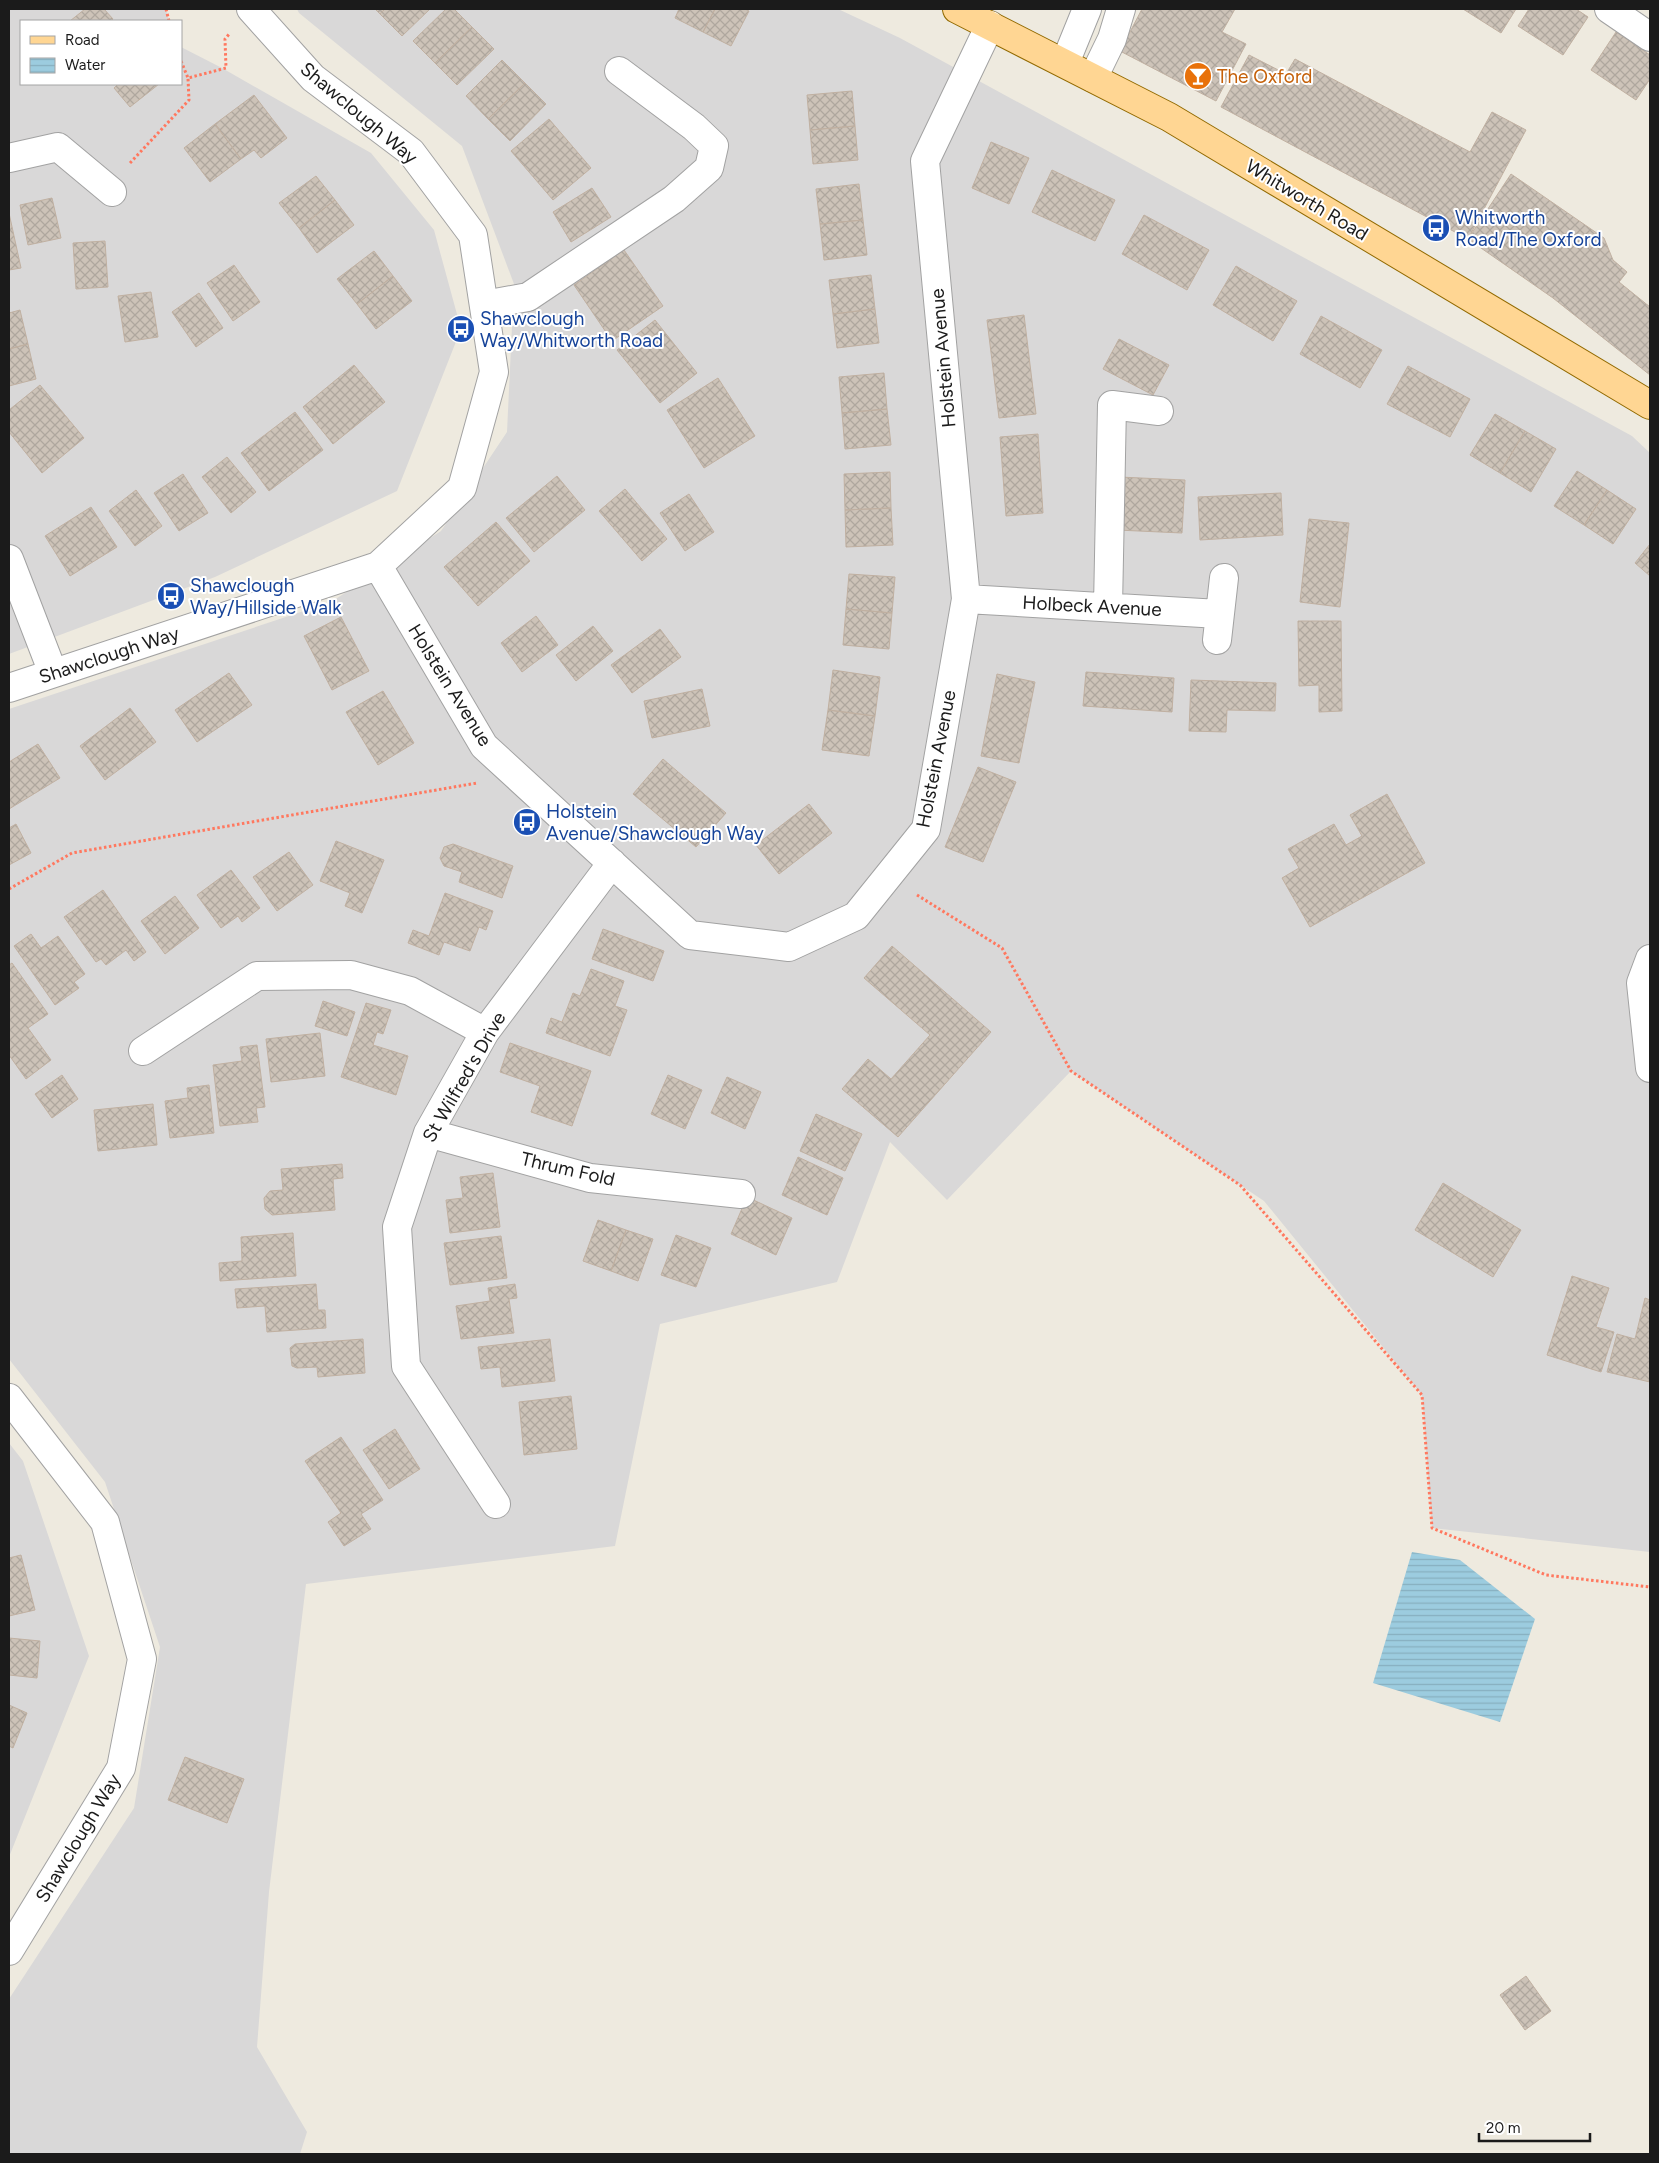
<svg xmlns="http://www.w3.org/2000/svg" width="1659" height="2163" font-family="Figtree,sans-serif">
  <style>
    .residential { fill: #d9d8d8 }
    .water { fill: url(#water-rules) }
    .building { fill: url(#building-cross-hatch); stroke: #c0b0a1 }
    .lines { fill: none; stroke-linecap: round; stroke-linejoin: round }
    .minor-casing { stroke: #a2a2a2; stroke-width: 30 }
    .major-casing { stroke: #926a00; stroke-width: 30 }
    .path { stroke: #ff785f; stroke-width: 3; stroke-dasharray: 2.5 2.5; stroke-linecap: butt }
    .minor { stroke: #fff; stroke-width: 28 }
    .major { stroke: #ffd693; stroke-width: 28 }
    .labels { text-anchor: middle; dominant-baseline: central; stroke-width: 4; stroke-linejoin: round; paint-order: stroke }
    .food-label { font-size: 19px; fill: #c56008; stroke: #fff; text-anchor: start }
    .street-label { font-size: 19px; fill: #1b1b1b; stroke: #fff }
    .transit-label { font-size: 19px; fill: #164399; stroke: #fff; text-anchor: start }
  </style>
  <defs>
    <pattern id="water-rules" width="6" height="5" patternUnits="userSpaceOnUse" patternTransform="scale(1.25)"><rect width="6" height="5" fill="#9cccdf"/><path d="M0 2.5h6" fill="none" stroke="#86afbf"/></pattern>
    <pattern id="building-cross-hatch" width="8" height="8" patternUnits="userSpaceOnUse" patternTransform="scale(1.25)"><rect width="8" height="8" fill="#cdc3b8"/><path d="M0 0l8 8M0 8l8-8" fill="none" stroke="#afa79e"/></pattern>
  </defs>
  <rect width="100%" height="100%" fill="#eeeadf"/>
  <path class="residential" d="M9 9H166L169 21H21V84H181V47L222 68 371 153 434 230 461 329 397 491 215 577 9 654Z
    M297 9H838L900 38 1632 436 1650 453V1552L1432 1528 1422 1395 1264 1201 1071 1071 947 1200 890 1142 837 1282 660 1324 615 1546 306 1584 269 1892 257 2047 307 2132 300 2154H9V1999L134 1808 160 1647 105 1482 9 1359V709L331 602 441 531 507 432 514 284 462 146 299 13Z
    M9 1443 23 1461 89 1656 9 1857Z"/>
  <path class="water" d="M1412 1552 1460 1560 1535 1619 1500 1722 1373 1683Z"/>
  <path class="building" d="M85 9H104L113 19 111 21H70Z
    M375 9H385L380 14Z
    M385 9H430L402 36 380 14Z
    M446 9H454L472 27 435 63 413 41Z
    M679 9H715L703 32 675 18Z
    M715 9H745L749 11 731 46 703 32Z
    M1142 9H1235L1222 32 1246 44 1216 101 1120 51Z
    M1463 9H1516L1501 33Z
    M1529 9H1576L1588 17 1563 55 1518 26Z
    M472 27 494 49 457 85 435 63Z
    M1616 32 1650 55V79L1636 100 1591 70Z
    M1249 55 1286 74 1295 59 1470 152 1492 112 1526 130 1468 239 1221 107Z
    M502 60 525 83 488 119 466 96Z
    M525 83 546 104 510 141 488 119Z
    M118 84H159L130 107 114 88Z
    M852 91 855 126 810 130 807 95Z
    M254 95 287 138 261 158 254 150 241 159 215 124Z
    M549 119 591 168 553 200 511 151Z
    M215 124 241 159 210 182 184 148Z
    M855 126 858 160 813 164 810 130Z
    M991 142 1029 158 1009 204 972 188Z
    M1052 170 1115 200 1095 241 1032 212Z
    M1511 174 1604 238 1613 260 1627 272 1619 282 1650 307V375L1553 298 1468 239Z
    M316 176 335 200 299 228 279 203Z
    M859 184 863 220 820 224 816 189Z
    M592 188 611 217 571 242 553 212Z
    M52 198 61 238 28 245 20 205Z
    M335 200 354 225 317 253 299 228Z
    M9 213 21 268 9 270Z
    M1144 215 1209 250 1187 290 1122 254Z
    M863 220 867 255 824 260 820 224Z
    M105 241 108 287 76 289 73 243Z
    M624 250 663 306 612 341 574 285Z
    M374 251 393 276 357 304 337 279Z
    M234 265 260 302 233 321 207 283Z
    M1236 266 1297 301 1273 341 1213 305Z
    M871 275 875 309 833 314 829 280Z
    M393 276 412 301 376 329 357 304Z
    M151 292 158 337 125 342 118 296Z
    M199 293 223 328 196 347 172 312Z
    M875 309 879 343 837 348 833 314Z
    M20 310 28 344 9 349V313Z
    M1024 315 1036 414 999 418 987 320Z
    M1321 316 1382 350 1360 388 1300 354Z
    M655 320 697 373 660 403 617 350Z
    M1119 339 1169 365 1153 395 1103 369Z
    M28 344 36 379 9 386V349Z
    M354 365 385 402 333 444 303 407Z
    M1408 366 1470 399 1450 437 1387 404Z
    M884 373 887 409 842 413 839 377Z
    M718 378 755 436 704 468 667 410Z
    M40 385 84 438 42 473 9 432V410Z
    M887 409 891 445 845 449 842 413Z
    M295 412 323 450 269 491 241 453Z
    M1495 414 1525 431 1500 473 1470 455Z
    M1525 431 1556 449 1531 492 1500 473Z
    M1038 434 1043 513 1006 516 1000 437Z
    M227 457 256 492 231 513 202 477Z
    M1577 471 1607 490 1584 525 1554 506Z
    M890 472 891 508 845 510 844 474Z
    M183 474 208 513 179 531 154 493Z
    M557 476 585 510 534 552 506 518Z
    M1119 477 1185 480 1182 533 1117 530Z
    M625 489 667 539 642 561 599 511Z
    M136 490 162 526 135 546 109 511Z
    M1607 490 1636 509 1613 544 1584 525Z
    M1281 493 1283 535 1200 540 1198 497Z
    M689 494 714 532 685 551 660 513Z
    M91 507 117 547 70 576 45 536Z
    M891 508 893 545 846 547 845 510Z
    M1309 519 1349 523 1340 607 1300 602Z
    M496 522 530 561 478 606 444 567Z
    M1650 544V576L1635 563Z
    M849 574 895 577 892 613 846 609Z
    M846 609 892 613 889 649 843 645Z
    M536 616 558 645 522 672 501 643Z
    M341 617 369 671 332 690 304 636Z
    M1298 621H1341L1342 711 1319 712V685L1299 686Z
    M593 626 613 651 576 681 556 655Z
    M660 629 681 657 632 693 611 665Z
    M833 670 880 677 875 716 828 710Z
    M1086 672 1174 678 1172 712 1083 706Z
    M229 673 252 705 197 742 175 710Z
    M997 674 1035 682 1019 763 981 756Z
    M1191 680 1276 683 1275 711 1227 710 1226 732 1189 731Z
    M702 689 710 726 652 738 644 701Z
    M383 691 414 743 378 765 346 712Z
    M130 708 156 742 105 780 80 746Z
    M828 710 875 716 869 756 822 750Z
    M38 744 60 778 9 809V762Z
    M663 759 726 813 696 847 633 794Z
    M978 767 1016 782 983 862 945 847Z
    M1387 794 1425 863 1310 927 1282 878 1299 868 1288 849 1334 824 1346 845 1362 836 1350 815Z
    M809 804 832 833 779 874 756 845Z
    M16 824 31 853 9 865V828Z
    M336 841 384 860 362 913 345 906 350 893 320 881Z
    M453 844 513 866 502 898 459 882 462 872 444 866 440 858 444 847Z
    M289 852 313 885 277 911 253 877Z
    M231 870 260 908 242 922 238 916 221 928 197 895Z
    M103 890 146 952 134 961 126 950 106 965 101 959 96 962 64 917Z
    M445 893 493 911 486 930 479 927 470 951 444 942 439 955 408 943 413 930 429 936Z
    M175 896 199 928 165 954 141 921Z
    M603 929 664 951 653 981 592 959Z
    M31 934 41 948 58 936 85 974 74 982 79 988 55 1005 14 946Z
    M892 946 991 1032 898 1137 842 1089 868 1059 891 1079 930 1035 864 978Z
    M12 963 48 1014 28 1028 51 1060 26 1079 9 1055V965Z
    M591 969 624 981 615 1006 627 1010 610 1056 546 1033 551 1018 562 1022 573 993 580 996Z
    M323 1001 355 1012 347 1036 315 1026Z
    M366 1003 391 1010 383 1034 377 1032 373 1045 408 1056 396 1095 341 1077Z
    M320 1033 325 1076 271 1082 266 1039Z
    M510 1043 591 1071 572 1126 531 1112 540 1086 500 1072Z
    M257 1045 265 1107 256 1108 258 1122 220 1126 213 1065 242 1061 240 1047Z
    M62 1075 78 1099 52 1118 35 1094Z
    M668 1075 702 1090 685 1129 651 1114Z
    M727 1077 761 1092 745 1129 711 1113Z
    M209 1085 214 1133 170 1138 165 1101 188 1098 187 1088Z
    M153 1104 157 1145 98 1151 94 1110Z
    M816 1114 862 1134 845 1171 800 1151Z
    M798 1157 843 1178 827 1215 782 1195Z
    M342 1164 343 1178 333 1179 335 1210 272 1215 265 1209 264 1198 270 1191 283 1190 281 1169Z
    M493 1173 500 1227 450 1233 446 1200 463 1198 460 1177Z
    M1443 1183 1521 1230 1493 1277 1415 1230Z
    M747 1197 792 1218 776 1255 731 1234Z
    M598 1220 626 1230 611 1271 583 1261Z
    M626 1230 653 1239 638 1281 611 1271Z
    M293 1233 296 1276 220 1281 219 1263 242 1261 241 1237Z
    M676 1235 711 1248 696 1287 661 1275Z
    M501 1236 507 1278 450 1285 444 1243Z
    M1572 1276 1609 1288 1596 1327 1614 1332 1601 1372 1547 1355Z
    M316 1284 318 1310H325L326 1328 267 1332 265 1306 237 1308 235 1289Z
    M515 1284 517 1298 509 1299 514 1333 461 1339 456 1306 490 1301 488 1288Z
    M1645 1298 1650 1300V1382L1607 1372 1617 1334 1635 1339Z
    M363 1339 365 1373 318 1377 317 1367 297 1368 292 1366 290 1348 295 1344Z
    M550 1339 555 1381 502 1387 500 1367 481 1369 478 1347Z
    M571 1396 577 1449 524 1455 519 1402Z
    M395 1429 420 1469 389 1489 363 1450Z
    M341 1437 383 1500 361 1514 371 1529 344 1546 328 1522 341 1513 305 1461Z
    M21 1555 35 1610 9 1616V1558Z
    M9 1638 40 1641 37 1678 9 1675Z
    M9 1705 27 1713 13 1748 9 1746Z
    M185 1757 244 1779 227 1823 168 1800Z
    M1526 1976 1551 2011 1525 2030 1500 1995Z"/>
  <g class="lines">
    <defs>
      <path id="minor" d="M1609 9 1650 37
        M1065 63 1087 9
        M1093 78 1112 39 1121 9
        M9 158 58 147 112 192
        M484 305 528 297 674 199 709 168 714 146 694 127 619 71
        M9 559 53 673
        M378 566 484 746 690 935 789 947 856 916 926 829 966 599 925 161 990 25
        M966 599 1219 614
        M1108 607 1112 405 1159 411
        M1217 640 1224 578
        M9 688 378 566 462 488 494 372 473 235 411 152 313 78 251 9
        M1650 959 1641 983 1650 1068
        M143 1051 257 976 351 975 410 991 485 1032
        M428 1133 590 1178 741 1194
        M9 1398 105 1522 142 1659 121 1768 9 1951
        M496 1504 406 1366 397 1227 428 1133 485 1032 612 863"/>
      <path id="major" d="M957 9 1169 117 1650 405"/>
    </defs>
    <use href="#minor" class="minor-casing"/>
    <use href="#major" class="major-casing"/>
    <path class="path" d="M166 9 169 21
      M181 61 188 78
      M130 163 189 100 188 78 226 68 225 39 230 33
      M9 889 72 853 477 783
      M917 895 1002 948 1071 1071 1240 1185 1422 1395 1432 1528 1546 1575 1650 1587"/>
    <use href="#minor" class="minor"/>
    <use href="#major" class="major"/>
  </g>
  <defs>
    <symbol id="bar-disc" viewBox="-11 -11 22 22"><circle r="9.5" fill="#e8710a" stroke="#fff"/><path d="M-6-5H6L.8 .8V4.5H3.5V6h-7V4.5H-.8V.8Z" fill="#fff"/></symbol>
    <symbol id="bus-disc" viewBox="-11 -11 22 22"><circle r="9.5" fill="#1a4fb4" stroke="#fff"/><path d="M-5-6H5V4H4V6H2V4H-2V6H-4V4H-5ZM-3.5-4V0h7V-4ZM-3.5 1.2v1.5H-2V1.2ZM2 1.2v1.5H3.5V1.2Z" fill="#fff"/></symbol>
  </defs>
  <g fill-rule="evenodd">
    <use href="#bar-disc" x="1182" y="60" width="32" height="32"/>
    <use href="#bus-disc" x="1420" y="212" width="32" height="32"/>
    <use href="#bus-disc" x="445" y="313" width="32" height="32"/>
    <use href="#bus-disc" x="155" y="580" width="32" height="32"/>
    <use href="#bus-disc" x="511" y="806" width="32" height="32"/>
  </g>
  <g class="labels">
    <g class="food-label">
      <text x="1217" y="76">The Oxford</text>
    </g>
    <g class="street-label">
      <text transform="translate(359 113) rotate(40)">Shawclough Way</text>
      <text transform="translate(1307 200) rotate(31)">Whitworth Road</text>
      <text transform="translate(943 358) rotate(-95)">Holstein Avenue</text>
      <text transform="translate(1092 606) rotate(3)">Holbeck Avenue</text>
      <text transform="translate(109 655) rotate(-18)">Shawclough Way</text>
      <text transform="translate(450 685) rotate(58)">Holstein Avenue</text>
      <text transform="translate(936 759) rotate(-79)">Holstein Avenue</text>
      <text transform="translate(464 1077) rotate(-60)">St Wilfred's Drive</text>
      <text transform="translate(568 1169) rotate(13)">Thrum Fold</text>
      <text transform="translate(78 1838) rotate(-59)">Shawclough Way</text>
    </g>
    <g class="transit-label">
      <text x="1455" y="217">Whitworth<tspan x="1455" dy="22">Road/The Oxford</tspan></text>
      <text x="480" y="318">Shawclough<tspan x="480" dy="22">Way/Whitworth Road</tspan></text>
      <text x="190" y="585">Shawclough<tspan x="190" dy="22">Way/Hillside Walk</tspan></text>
      <text x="546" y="811">Holstein<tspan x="546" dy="22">Avenue/Shawclough Way</tspan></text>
    </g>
  </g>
  <rect width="1659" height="2163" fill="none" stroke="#1b1b1b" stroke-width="20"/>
  <rect x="20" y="20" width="162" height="65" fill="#ffffff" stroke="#a4a4a4"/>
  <rect x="30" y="36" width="25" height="8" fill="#ffd693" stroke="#a4a4a4"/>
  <text x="65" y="45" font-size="15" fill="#1b1b1b">Road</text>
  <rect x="30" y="58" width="25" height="15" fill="url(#water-rules)" stroke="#a4a4a4"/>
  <text x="65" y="70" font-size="15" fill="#1b1b1b">Water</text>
  <path d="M1479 2133v8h111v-8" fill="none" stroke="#1b1b1b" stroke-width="2.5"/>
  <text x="1486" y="2133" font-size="15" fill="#1b1b1b" stroke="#ffffff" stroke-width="4" paint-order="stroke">20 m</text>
</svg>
